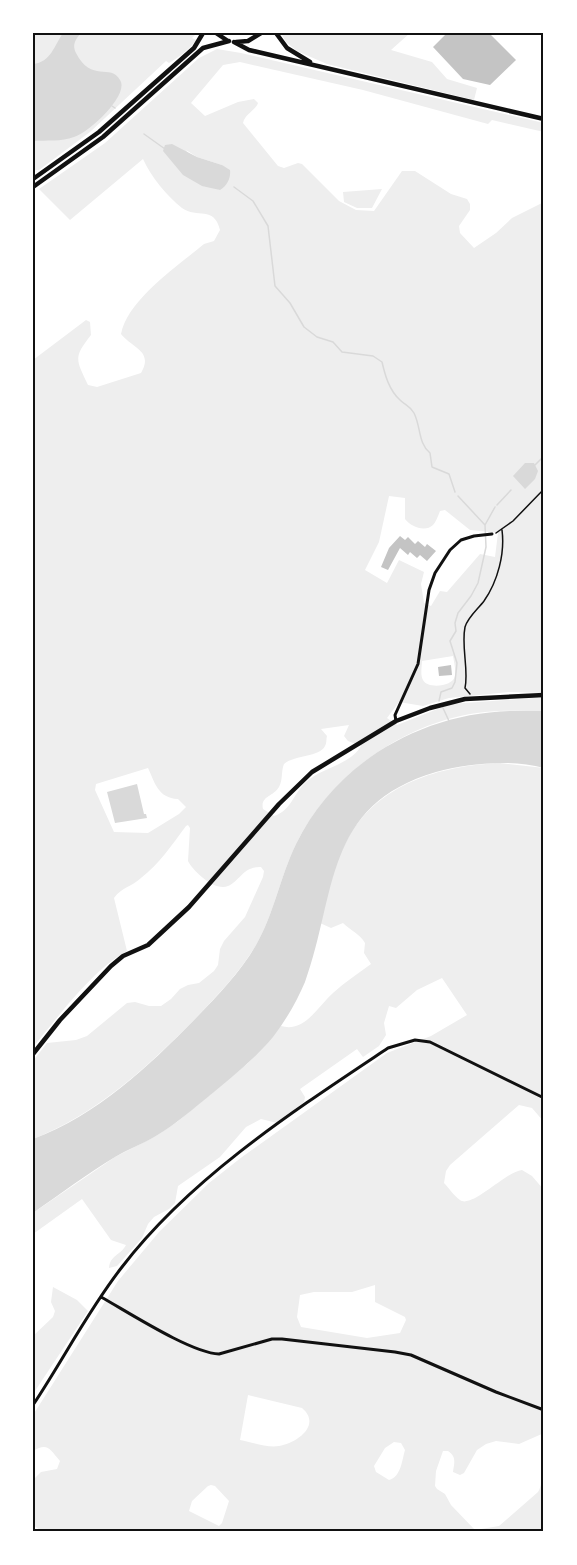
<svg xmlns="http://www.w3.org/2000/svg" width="577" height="1565" font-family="'IBM Plex Serif',serif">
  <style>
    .green { fill: #eee; fill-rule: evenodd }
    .water { fill: #d9d9d9 }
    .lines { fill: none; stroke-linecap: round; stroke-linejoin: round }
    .stream { stroke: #d9d9d9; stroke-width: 1.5 }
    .building { fill: #c4c4c4 }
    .path { stroke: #111; stroke-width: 1.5 }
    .minor { stroke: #111; stroke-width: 3 }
    .secondary { stroke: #111; stroke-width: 4.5 }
    .neatline { fill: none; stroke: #111; stroke-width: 2 }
  </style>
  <rect width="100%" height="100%" fill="#fff"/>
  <path class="green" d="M33 33H197L192 38 196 40C189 50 179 57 169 63L166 61 90 132 39 170H33Z
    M281 33H410L391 50 432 62 447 79 477 88 474 100 327 64 297 51 286 42Z
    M217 49 241 53 544 123V132L492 120 488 124 363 90 240 62 223 65 191 103 205 116 238 102 254 99 258 103C255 111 245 114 243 123L278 166 284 168 298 163 302 164 339 201 356 210 374 211 402 171H415L451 194 467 199 470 204V210L459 226 460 233 474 248 496 233 512 218 544 202V693L509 692 449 698 423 706 399 702 387 718 397 725 450 704 534 698H544V711C524 711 505 710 485 712 407 720 330 774 296 844 280 877 274 914 256 945 238 975 213 1000 189 1025 143 1071 94 1115 33 1139V1061L47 1043 76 1040 87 1036 127 1003 135 1002 149 1006H161L171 999 180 989 188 985 199 983 214 971 218 965 220 949 224 941 245 917 263 877 264 871 261 867C243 866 240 881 228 886 215 892 193 871 188 861L190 828 188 825 186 826C172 845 159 864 141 878 131 887 122 887 114 898L127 951C92 970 59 1016 33 1047V360L86 320 90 322 91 335C73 358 76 359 88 385L97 387 141 373C154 351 132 348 121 334 128 299 178 266 204 244L214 241 220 230C214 205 197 219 182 208 167 196 151 177 143 159L70 220 39 189 105 143 199 58ZM186 150 197 157 222 165 220 190 215 188ZM389 496 405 498V519C410 526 425 533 433 525 436 522 438 516 440 511L445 510 470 530 498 533 495 557 480 554 447 592 440 591 431 606 424 603 421 584 424 572 399 560 387 583 365 570 379 542ZM453 656C454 662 456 670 455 676 453 687 427 689 423 680 420 675 422 666 422 661ZM349 725 344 736 348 741 361 746C350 765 321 768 306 782 293 794 291 811 274 816L263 809C260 796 273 797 279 787 283 780 281 771 284 764 294 755 320 757 325 746 327 743 326 739 327 736L321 729ZM148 768C155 783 158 798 178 799L186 807 179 814 148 833 114 832 95 790 96 784Z
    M382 189 372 208H357L344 202 343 192Z
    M500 763 544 768V1122L532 1108 519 1105 450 1165 446 1171 444 1183C449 1188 454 1196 460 1200 472 1209 505 1172 522 1170L532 1176 544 1190V1433L519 1444 496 1441 486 1444 477 1450 464 1473 460 1475 453 1472C454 1463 457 1457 448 1451H443L436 1471 435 1486 437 1489 445 1494 451 1505 475 1530 499 1526 538 1492C545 1481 539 1467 544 1455V1532H43L33 1525V1480L41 1472 57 1469 60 1461C50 1450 48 1442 33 1451V1415L118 1281 159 1232 209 1183 242 1157 387 1053 431 1036 467 1015 442 978 417 990 396 1008 389 1006 384 1023 386 1035 379 1046 363 1057 357 1049 300 1089 305 1097 304 1102 277 1123 261 1119 246 1127 220 1157 178 1186 175 1203 169 1209 154 1217 148 1224 142 1238 117 1266 109 1268C110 1255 121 1255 126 1245L111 1240 82 1199 33 1234V1213L115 1157 156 1136 177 1122 247 1064 281 1026C305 1033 318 1006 333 993 345 982 359 973 371 964L364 953 365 943C359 933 351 931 343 923L331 928 320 923C327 894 333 866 347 840 378 783 440 766 500 763ZM375 1285V1302L405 1317 406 1320 400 1333 367 1338 301 1327 297 1317 300 1295 314 1292H352ZM248 1395 302 1408C322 1425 297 1443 279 1446 267 1448 252 1442 240 1440ZM394 1442 401 1443 405 1450C402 1460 401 1477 389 1480L376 1472 374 1466 385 1448ZM211 1485 215 1486 229 1501 222 1523 219 1526 189 1511 192 1501 208 1486Z
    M53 1287 77 1300 88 1311 33 1394V1336L53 1317 55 1311 51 1302Z"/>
  <path class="water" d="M63 33H81C75 40 72 45 76 53 91 83 111 63 120 80 130 95 88 133 74 137 61 142 47 140 33 141V64C51 62 54 46 63 33Z
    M172 144 197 157 222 165 230 170C231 178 227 186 220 190L202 186 183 175 163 151 165 145Z
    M525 463H534L538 471 535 479 525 489 513 476Z
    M512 711H544V768C510 759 469 763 436 772 323 805 337 894 305 982 297 1001 286 1020 273 1037 253 1061 227 1081 203 1101 188 1113 173 1126 156 1136 143 1144 128 1149 115 1157 87 1174 60 1194 33 1213V1139C97 1115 148 1067 195 1019 217 996 240 973 256 945 274 914 280 877 296 844 336 762 422 713 512 711Z
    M137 784 144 814H146L147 818 115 823 107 792Z"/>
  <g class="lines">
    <path class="stream" d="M112 106 115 108
      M144 134 165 149
      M234 187 253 201 268 226 275 286 290 303 304 327 317 337 333 342 342 352 373 356 382 362C385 375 389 390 400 400 405 405 410 406 414 413 421 427 418 443 430 453L432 467 449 474 455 492
      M534 466 544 456
      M458 496 485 525
      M497 505 511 490
      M439 701 441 692 452 688 455 682 457 663 450 641 456 631 455 623 458 613 471 596 478 583 486 547 485 525 495 507
      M443 708 449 721"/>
  </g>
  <path class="building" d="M447 33H489L516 60 490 85 463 79 433 47Z
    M400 536 405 540 408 537 415 544 418 541 425 547 427 544 436 551 427 561 420 555 417 558 410 552 408 555 400 548 388 570 381 567 389 548Z
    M451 665 452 675 439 676 438 667Z"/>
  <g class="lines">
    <path class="path" d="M496 533 513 521 544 489
      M470 694 465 688C469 670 461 647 465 627 468 617 478 609 484 601 498 581 505 553 502 530"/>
    <path class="minor" d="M396 721 395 715 418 664 429 590 435 573 450 550 461 540 474 536 492 534
      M101 1297C128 1312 191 1353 219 1354L272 1339H282L395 1352 411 1355 496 1392 544 1410
      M33 1405C63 1360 89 1309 122 1267 191 1177 295 1110 388 1048L415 1040 430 1042 544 1098"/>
    <path class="secondary" d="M216 33 228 41
      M276 33 287 48 310 62
      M234 42 249 50 544 119
      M236 42 248 41 261 33
      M33 179 99 132 194 48 203 33
      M33 187 103 137 203 48 229 41
      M33 1054 60 1020 111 966 123 956 148 945 189 907 279 804 312 772 396 721 430 708 465 699 544 695"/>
  </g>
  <rect width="577" height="1565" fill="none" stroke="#ffffff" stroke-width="69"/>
  <rect x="34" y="34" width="508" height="1496" class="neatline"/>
</svg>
